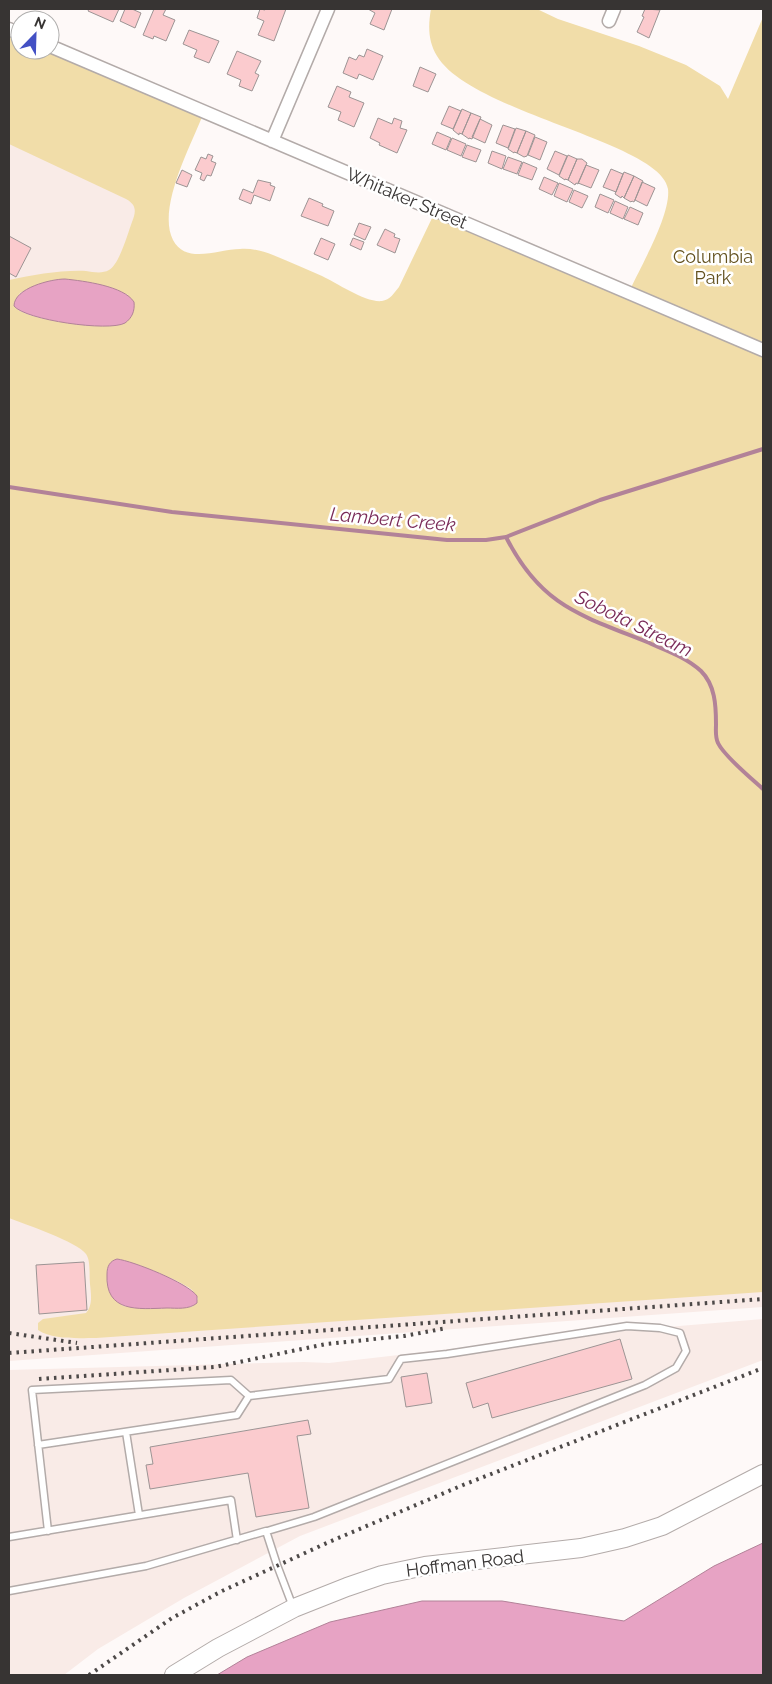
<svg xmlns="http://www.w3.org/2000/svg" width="772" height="1684" font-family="Raleway,sans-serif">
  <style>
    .built { fill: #f9ebe7 }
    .green { fill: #f1dda9; fill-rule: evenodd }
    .water { fill: #e7a3c4; stroke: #b28298 }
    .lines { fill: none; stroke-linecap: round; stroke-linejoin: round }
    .stream { stroke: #b28298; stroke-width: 4 }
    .building { fill: #fbcbce; stroke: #9c9494 }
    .lane-casing { stroke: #b3aba9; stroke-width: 9 }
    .street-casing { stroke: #b3aba9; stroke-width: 15 }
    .secondary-casing { stroke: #b3aba9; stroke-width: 20 }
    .lane { stroke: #fff; stroke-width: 6 }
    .street { stroke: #fff; stroke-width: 12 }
    .secondary { stroke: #fff; stroke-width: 18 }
    .rail { stroke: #4d4948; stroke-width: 4; stroke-dasharray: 2.5 5; stroke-linecap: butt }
    .labels { text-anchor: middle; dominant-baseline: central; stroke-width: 5; stroke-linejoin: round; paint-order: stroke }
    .street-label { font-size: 18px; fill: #373433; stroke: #fff }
    .park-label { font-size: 18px; fill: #63511e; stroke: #fff }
    .water-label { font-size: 19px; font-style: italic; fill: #7a2b58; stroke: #fff }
  </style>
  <rect width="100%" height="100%" fill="#fef9f8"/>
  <path class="built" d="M9 35 20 50H45L200 116 116 310 9 343Z
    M9 1211 763 1291V1307L9 1361Z
    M763 1319V1360L300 1536 184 1598 98 1649 64 1675H9V1370L304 1362 329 1363 477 1346 643 1329Z"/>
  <path class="green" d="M431 9H537L558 19 639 46 686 65 720 86 728 99 763 17V343L631 288C642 264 671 214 668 189 661 142 471 113 437 56 428 41 428 26 431 9Z
    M9 35 20 40V50H45L202 117C190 147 157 209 173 240 186 265 219 249 240 249 251 248 263 251 273 255 290 262 306 269 322 276 337 283 366 303 382 301 390 300 394 293 399 287L433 216 763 356V1292L96 1338C79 1338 53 1340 38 1330V1323L43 1319 86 1313C93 1305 91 1294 90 1284 89 1275 91 1261 86 1254 78 1242 24 1224 9 1218V280C34 275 60 270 86 271 93 272 102 274 109 270 119 265 128 233 132 222 136 212 137 205 126 199L9 144ZM65 279 100 285 128 295 108 326C88 325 25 321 14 306L20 293 24 291 53 280ZM117 1259C132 1261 179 1280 191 1289 194 1292 196 1295 198 1299L192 1307H188L145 1309 123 1306 107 1284V1269Z"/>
  <path class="water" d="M65 279C84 281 124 286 134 302 135 311 132 318 125 323 109 332 25 320 14 306 14 288 51 279 65 279Z
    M117 1259C133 1261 188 1283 197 1296V1303C189 1310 176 1308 167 1308 138 1309 105 1313 107 1274 107 1266 110 1261 117 1259Z
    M763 1543V1675H217L247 1657 330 1622 422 1601H502L624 1621 714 1566Z"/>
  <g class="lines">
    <path class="stream" d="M9 487 172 512 447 540H486L506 537 600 500 763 449
      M506 537C541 606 580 615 647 642 665 650 686 657 701 671 715 685 716 705 716 724 716 731 715 737 718 743 724 756 752 779 763 789"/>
  </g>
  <path class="building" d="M89 9H119L113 22 88 11Z
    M125 9H132L141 13 135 28 120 21Z
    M154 9H166L163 15 175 20 166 41 154 36 153 39 143 35Z
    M260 9 265 10 266 9H286L274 41 258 35 264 21 257 18Z
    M368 9H392L384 30 370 24 375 13Z
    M645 9 660 10 649 38 637 32 644 17 642 16Z
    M189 30 219 41 209 63 194 57 197 50 183 44Z
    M367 49 383 56 373 80 359 74 357 79 343 73 349 57 356 60 359 55 364 57Z
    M237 51 261 61 255 73 259 75 252 91 239 86 241 80 227 74Z
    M420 67 436 74 428 92 413 86Z
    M337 86 351 92 349 97 364 103 354 127 338 120 341 112 328 107Z
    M449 106 461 111 453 129 441 124Z
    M462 109 471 113 462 134 459 133V135L453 130Z
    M471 113 481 117 472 139 469 138V139L462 134Z
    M378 118 392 124 394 118 402 121 400 128 407 130 397 153 379 145 380 143 370 138Z
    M480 119 492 125 485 143 472 137Z
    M503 125 515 129 508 148 496 143Z
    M516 128 526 131 517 153 514 152V153L508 149Z
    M526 131 535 135 527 156 524 157 517 153Z
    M437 132 451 138 446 150 432 144Z
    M535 137 547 142 540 160 528 155Z
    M452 138 466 144 461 156 447 150Z
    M467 145 481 150 476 162 462 157Z
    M492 151 506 156 502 169 488 163Z
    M555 151 567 156 559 175 547 169Z
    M208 154 213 156 211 161 216 163 211 176 207 175 204 181 200 179 202 173 195 170 201 157 206 159Z
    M568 155 577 159 568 180 565 179V180L559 176Z
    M508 157 522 162 517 174 503 169Z
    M577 159H582L587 163 578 184 576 183 575 185 568 180Z
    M523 162 537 168 532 180 518 175Z
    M586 165 599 170 591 188 578 183Z
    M611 169 623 174 616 192 603 187Z
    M182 170 192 175 187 187 176 183Z
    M624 172 634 176 624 198 622 196 621 198 615 194Z
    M634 176 643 181 634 202 632 201 631 202 624 198Z
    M544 177 558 183 552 195 539 189Z
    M258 180 271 183 270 185 275 187 270 201 254 195 251 204 239 199 243 189 253 193Z
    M642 182 655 188 647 206 635 200Z
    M559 183 573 189 567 202 554 196Z
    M574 190 588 196 582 208 569 202Z
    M600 194 614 200 608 213 595 207Z
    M309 198 323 204 322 206 334 211 328 226 301 216Z
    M615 201 628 207 623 219 610 213Z
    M630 207 643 213 638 225 624 219Z
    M359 223 371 227 365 240 354 235Z
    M385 229 395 234 394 237 400 239 395 253 377 245Z
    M9 236 31 248 16 277 9 273Z
    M321 238 335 244 328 260 314 254Z
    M353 238 364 242 361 250 350 245Z
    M84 1262 87 1310 39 1314 36 1265Z
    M620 1339 632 1379 492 1418 488 1403 473 1408 466 1383Z
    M427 1373 432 1403 406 1407 401 1377Z
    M308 1420 311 1434 297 1436 309 1508 256 1517 248 1473 150 1489 146 1465 153 1464 150 1447Z"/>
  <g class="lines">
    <defs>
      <path id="lane" d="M126 1432 139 1515
        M38 1445 237 1415 249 1396
        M48 1531 32 1390 231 1380 249 1396 389 1379 401 1359 447 1354 627 1326 660 1328 680 1333 686 1351 676 1368 645 1385 314 1517 264 1532
        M9 1537 231 1500 237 1540
        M9 1591 146 1566 266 1531 277 1565 293 1607"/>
      <path id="street" d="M609 21 614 9
        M9 29 20 34
        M50 46 763 350
        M272 141 328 9"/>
      <path id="secondary" d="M174 1675 218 1648 294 1608 347 1587 382 1575 425 1566 581 1548 625 1538 662 1526 763 1474"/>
    </defs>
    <use href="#lane" class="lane-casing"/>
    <use href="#street" class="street-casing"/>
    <use href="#secondary" class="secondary-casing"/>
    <use href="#lane" class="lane"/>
    <use href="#street" class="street"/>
    <use href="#secondary" class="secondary"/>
    <path class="rail" d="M9 1333 77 1343
      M9 1353 763 1299
      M39 1379 215 1367 326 1344 404 1336 447 1328
      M89 1675 172 1618 222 1591 329 1542 463 1485 763 1368"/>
  </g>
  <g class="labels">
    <g class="street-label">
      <text transform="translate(407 198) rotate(23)">Whitaker Street</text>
      <text transform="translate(465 1563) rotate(-7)">Hoffman Road</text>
    </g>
    <g class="park-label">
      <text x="713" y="256">Columbia<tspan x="713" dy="21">Park</tspan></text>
    </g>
    <g class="water-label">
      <text transform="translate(393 519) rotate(5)">Lambert Creek</text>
      <text transform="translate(634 623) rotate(26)">Sobota Stream</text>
    </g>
  </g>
  <rect width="772" height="1684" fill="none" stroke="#373433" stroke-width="20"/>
  <g transform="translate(35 35) rotate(23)"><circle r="24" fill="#ffffff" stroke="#afaead"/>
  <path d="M0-4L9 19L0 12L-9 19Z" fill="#4350c4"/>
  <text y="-8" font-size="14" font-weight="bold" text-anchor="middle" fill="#373433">N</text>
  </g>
</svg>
